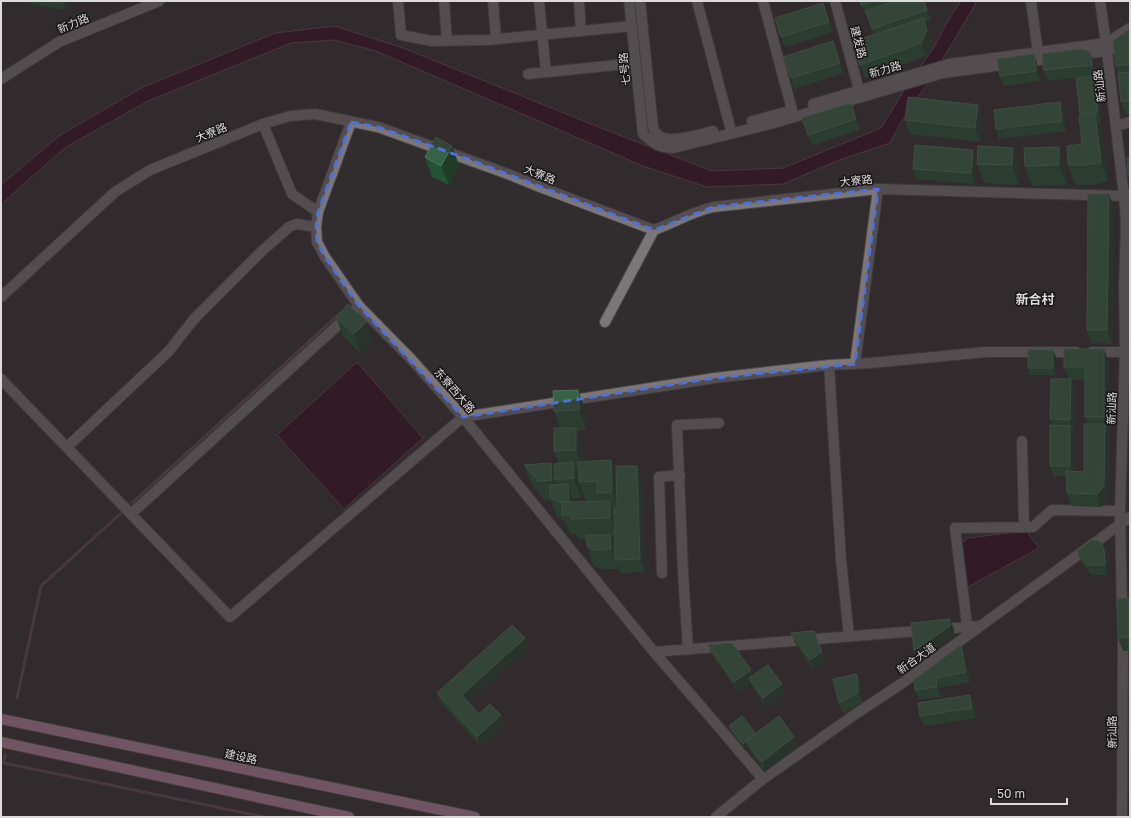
<svg xmlns="http://www.w3.org/2000/svg" width="1131" height="818" font-family="'Golos Text','Noto Sans SC',sans-serif">
  <style>
    .water { fill: #34051f; stroke: #674557 }
    .lines { fill: none; stroke-linecap: round; stroke-linejoin: round }
    .stream { stroke: #674557; stroke-width: 3 }
    .street-casing { stroke: #4c4849; stroke-width: 12 }
    .secondary-casing { stroke: #4c4849; stroke-width: 12 }
    .primary-casing { stroke: #4c4849; stroke-width: 12 }
    .street { stroke: #7c7679; stroke-width: 10 }
    .secondary { stroke: #7c7679; stroke-width: 10 }
    .primary { stroke: #bd869f; stroke-width: 10 }
    .wall { fill: #225334; fill-rule: evenodd }
    .shaded-wall { fill: #203d2a }
    .building { fill: #366246; stroke: #50745d }
    .marked { fill: none; stroke: #4d71d9; stroke-width: 3; stroke-dasharray: 8 5; stroke-linejoin: round }
    .labels { text-anchor: middle; dominant-baseline: central; stroke-width: 3; stroke-linejoin: round; paint-order: stroke }
    .street-label { font-size: 11px; fill: #dddadb; stroke: #181516 }
    .quarter-label { font-size: 13px; font-weight: bold; fill: #dddadb; stroke: #181516 }
  </style>
  <rect width="100%" height="100%" fill="#312c2e"/>
  <path class="water" d="M960 1H976L975 5 929 82 913 103 899 126 890 143 839 160 783 184 707 187 643 166 376 51 334 40 291 43 148 101 66 147 20 187 1 205V185L59 136 141 88 275 33 335 26 403 48 601 128 712 171 783 168 881 128 903 92 934 47 946 24 959 4Z
    M357 362 423 438 344 509 277 435Z
    M1026 531 1039 548 966 588 961 544 968 538Z"/>
  <g class="lines">
    <path class="stream" d="M132 503 338 315
      M17 698 41 586 120 514
      M5 755 4 763 264 817"/>
    <defs>
      <path id="street" d="M444 1 447 41
        M493 1 496 39
        M539 1 546 72
        M579 1 581 31
        M697 1 730 127
        M763 1 792 110
        M1031 1 1038 53
        M528 74 636 63
        M263 124 292 194 318 212
        M605 322 654 230
        M1092 352H1125
        M855 364 878 189
        M829 365 871 363 986 352H1076
        M1 379 230 617 463 417 715 378 829 365 841 560 849 636
        M1022 441 1024 527
        M67 447 169 351 194 319 262 251 289 227 297 224 316 227
        M131 514 359 306
        M662 573 659 477 680 475
        M968 633 955 528 1033 527 1052 510 1120 511
        M688 650 683 572 677 425 719 423
        M654 652 980 626"/>
      <path id="secondary" d="M398 1 401 35 432 41 488 40 632 26
        M629 1 643 134C655 144 657 147 673 148L774 123 943 73 1055 58
        M640 1 653 127C654 130 656 134 658 135 669 145 700 134 713 131
        M835 1 859 90
        M1100 1 1106 43 1124 196 1126 222 1124 286 1125 352 1120 511 1122 611
        M1077 55 1107 51 1130 37
        M1 79 59 42 159 1
        M813 104 949 64 1106 43 1130 28
        M752 121 790 111
        M351 122 318 212 316 227 317 242 325 257 359 306 412 360 463 417 654 652 711 718 763 779
        M1116 126 1130 122
        M1 297 115 192 150 170 263 124 290 116 315 114 378 127 508 174 540 187 654 230C673 223 692 212 713 207L878 189 1124 196 1130 195
        M716 817 763 779 857 713 901 684 1130 517
        M1122 817 1123 639"/>
      <path id="primary" d="M1 719 475 817
        M1 742 349 817"/>
    </defs>
    <use href="#street" class="street-casing"/>
    <use href="#secondary" class="secondary-casing"/>
    <use href="#primary" class="primary-casing"/>
    <use href="#street" class="street"/>
    <use href="#secondary" class="secondary"/>
    <use href="#primary" class="primary"/>
  </g>
  <path class="wall" d="M26 1H68L66 10 32 4Z
    M860 1H924L931 20 925 22 932 44 926 56 865 78 852 42 874 35 867 14 865 15Z
    M823 3 833 32 785 47 781 37Z
    M1130 29V114L1126 115 1121 102 1118 73 1116 66Z
    M833 41 843 73 794 89 791 78Z
    M1034 54 1037 64 1040 81 1003 86 1000 76Z
    M1094 62 1096 75 1048 81 1044 70Z
    M1093 76 1097 86 1101 122 1098 123 1102 133 1108 181 1093 185H1075L1068 165 1082 144 1080 116V114Z
    M1060 102 1064 113 1066 131 999 139 996 129Z
    M978 105 983 118 980 142 910 134 905 120Z
    M854 113 860 130 812 145 802 118Z
    M978 146 1020 167 1019 185 984 183 977 164Z
    M1024 148 1066 167 1067 185 1032 186 1025 166Z
    M425 157 459 165 449 185 432 177Z
    M976 160 975 184 917 179 913 169Z
    M1114 207 1112 344 1091 343 1087 330Z
    M336 317 373 342 361 354 343 336Z
    M1053 350 1056 357V375H1030L1028 368Z
    M1109 362 1108 430H1107L1110 437 1109 499 1101 507 1071 506 1067 493 1066 476H1054L1050 466 1053 425 1050 419 1069 379 1064 367ZM1071 380H1085V417L1088 424 1084 472 1074 471V436L1072 430H1074L1075 389Z
    M578 390 585 410 586 430H576L583 448V462L617 476 642 479 645 572 620 573 618 566V569H601L594 566 587 546 586 539H578L576 534H570L565 521 557 517 551 501H545L531 484 524 465 551 463 555 473 558 463 554 451 560 428 554 411ZM576 470H579V479ZM580 486 586 501H600L575 502 573 499 581 498ZM611 538H615V548Z
    M1102 544 1108 560V575H1091L1081 561 1077 551Z
    M1130 598V651H1123L1118 638Z
    M791 633 822 652 826 662 813 670 795 643Z
    M525 638 528 648 469 702 479 714 501 715 504 725 481 747 441 703 437 693Z
    M708 645 753 675 786 694 767 708 753 688 751 683 738 692 712 655Z
    M965 655 970 682 939 688 941 697 919 700 915 690Z
    M857 674 860 684 862 702 843 713 839 703Z
    M974 705 976 718 924 726 920 716Z
    M729 726 756 734 794 737 798 747 765 772 750 751 749 748 745 751 732 732Z"/>
  <path class="shaded-wall" d="M63 1H68L66 10Z
    M923 18 932 44 926 56 921 43Z
    M1090 52 1094 62 1096 75 1092 65Z
    M1034 54 1037 64 1040 81 1036 71Z
    M1093 76 1097 86 1101 122 1098 112Z
    M1060 102 1064 113 1066 131 1062 121Z
    M978 105 983 118 980 142 975 128Z
    M1095 114 1102 133 1108 181 1101 162Z
    M452 146 459 165 449 185 441 166Z
    M1059 147 1066 167 1067 185 1059 165Z
    M1013 148 1020 167 1019 185 1012 165Z
    M973 150 976 160 975 184 971 173Z
    M1109 194 1114 207 1112 344 1107 330Z
    M366 322 373 342 361 354 354 334Z
    M1104 349 1109 362 1108 430 1104 417Z
    M1053 350 1056 357V375L1053 368Z
    M1071 379 1075 389 1074 430 1070 420Z
    M578 390 585 410 586 430 579 410Z
    M1105 424 1110 437 1109 499 1101 507 1097 494Z
    M1070 426 1074 436V476L1070 466Z
    M576 428 583 448V470L576 450Z
    M611 460 618 480 620 512 612 492Z
    M573 462 580 482H579L580 486 581 498 574 478Z
    M551 463 557 480H555L559 489 560 500 552 480Z
    M637 466 642 479 645 572 640 559Z
    M568 484 575 504V519L569 501Z
    M610 501 617 521V538L610 518Z
    M610 535 617 554 615 560 618 566V569L611 549Z
    M1104 550 1108 560V575L1105 565Z
    M950 619 954 629V636L917 661 914 651Z
    M525 638 528 648 466 705 462 695Z
    M961 645 965 655 970 682 966 672Z
    M822 652 826 662 813 670 810 660Z
    M751 670 755 680 749 678 751 683 738 692 734 682Z
    M857 674 860 684 862 702 858 692Z
    M936 678 939 688 941 697 937 687Z
    M782 684 786 694 767 708 763 698Z
    M970 695 974 705 976 718 972 708Z
    M501 715 504 725 481 747 477 737Z
    M794 737 798 747 765 772 762 762Z
    M746 742 749 748 745 751 743 744Z"/>
  <path class="building" d="M860 1H873L861 5Z
    M894 1H924L927 10 872 29 866 11Z
    M823 3 829 22 781 37 775 18Z
    M923 18 927 30 921 43 860 65 852 42Z
    M1130 29V64L1116 66 1113 41Z
    M833 41 840 63 791 78 783 57Z
    M1082 49 1090 52 1092 65 1044 70 1042 54Z
    M1034 54 1036 71 1000 76 997 59Z
    M1130 72V100L1121 102 1118 73Z
    M1093 76 1098 112 1080 114 1076 78Z
    M908 97 978 105 975 128 905 120Z
    M1060 102 1062 121 996 129 994 110Z
    M851 103 856 119 808 135 802 118Z
    M1095 114 1101 162 1086 165H1068L1067 146 1082 144 1079 116Z
    M436 137 452 146 441 166 425 157Z
    M915 145 973 150 971 173 913 169Z
    M978 146 1013 148 1012 165 977 164Z
    M1059 147V165L1025 166 1024 148Z
    M1127 158H1130V175L1128 176Z
    M1088 194H1109L1107 330H1087Z
    M348 304 366 322 354 334 336 317Z
    M1129 338H1130V352Z
    M1064 349H1104V417H1085V367H1064Z
    M1028 350H1053V368H1028Z
    M1051 379H1071L1070 420 1050 419Z
    M578 390 579 410 554 411 553 391Z
    M1084 424H1105L1104 486 1097 494 1067 493 1066 471 1084 472Z
    M1050 425 1070 426V466H1050Z
    M554 428H576V450L554 451Z
    M611 460 612 492 597 493V481L579 482 578 462Z
    M573 462 574 478 555 480 554 464Z
    M551 463 552 480 538 481 524 465Z
    M616 466H637L640 559 615 560 614 508H617Z
    M568 484 569 501 557 502 550 497V485Z
    M610 501V518L571 519V515H562V502Z
    M586 535H610L611 549 594 550 587 546Z
    M1092 540 1099 541 1102 544 1104 550 1105 565H1087L1077 551Z
    M1130 598V637L1118 638 1117 599Z
    M950 619V626L914 651 911 623Z
    M512 625 525 638 462 695 479 714 490 704 501 715 477 737 437 693Z
    M814 631 822 652 810 660 791 633Z
    M732 643 751 670 734 682 708 645Z
    M961 645 966 672 936 678 937 687 915 690 914 680Z
    M768 665 782 684 763 698 749 678Z
    M857 674 858 692 839 703 833 679Z
    M970 695 972 708 920 716 918 703Z
    M742 716 756 734 743 744 729 726Z
    M779 716 794 737 762 762 746 741Z"/>
  <path d="M0 0H1131V818H0ZM351 122 378 127 468 159 654 230 713 207 878 189 855 364 715 378 463 417 359 306 325 257 317 242 316 227 318 212Z" fill="#312c2e" fill-opacity=".55" fill-rule="evenodd"/>
  <path class="marked" d="M351 122 378 127 468 159 654 230 713 207 878 189 855 364 715 378 463 417 359 306 325 257 317 242 316 227 318 212Z"/>
  <g class="labels">
    <g class="street-label">
      <text transform="translate(73 23) rotate(-23)">新力路</text>
      <text transform="translate(859 42) rotate(75)">建发路</text>
      <text transform="translate(624 69) rotate(-96)">七号路</text>
      <text transform="translate(885 69) rotate(-16)">新力路</text>
      <text transform="translate(1099 86) rotate(-97)">新汕路</text>
      <text transform="translate(211 132) rotate(-22)">大寮路</text>
      <text transform="translate(540 174) rotate(22)">大寮路</text>
      <text transform="translate(856 180) rotate(-6)">大寮路</text>
      <text transform="translate(455 390) rotate(49)">东寮西大路</text>
      <text transform="translate(1111 408) rotate(-88)">新汕路</text>
      <text transform="translate(916 658) rotate(-36)">新合大道</text>
      <text transform="translate(1111 732) rotate(-90)">新汕路</text>
      <text transform="translate(241 756) rotate(12)">建设路</text>
    </g>
    <g class="quarter-label">
      <text x="1035" y="299">新合村</text>
    </g>
  </g>
  <rect width="1131" height="818" fill="none" stroke="#dddadb" stroke-width="4"/>
  <path d="M991 798v6h76v-6" fill="none" stroke="#dddadb" stroke-width="2"/>
  <text x="997" y="798" font-size="12" fill="#dddadb" stroke="#181516" stroke-width="3" paint-order="stroke">50 m</text>
</svg>
